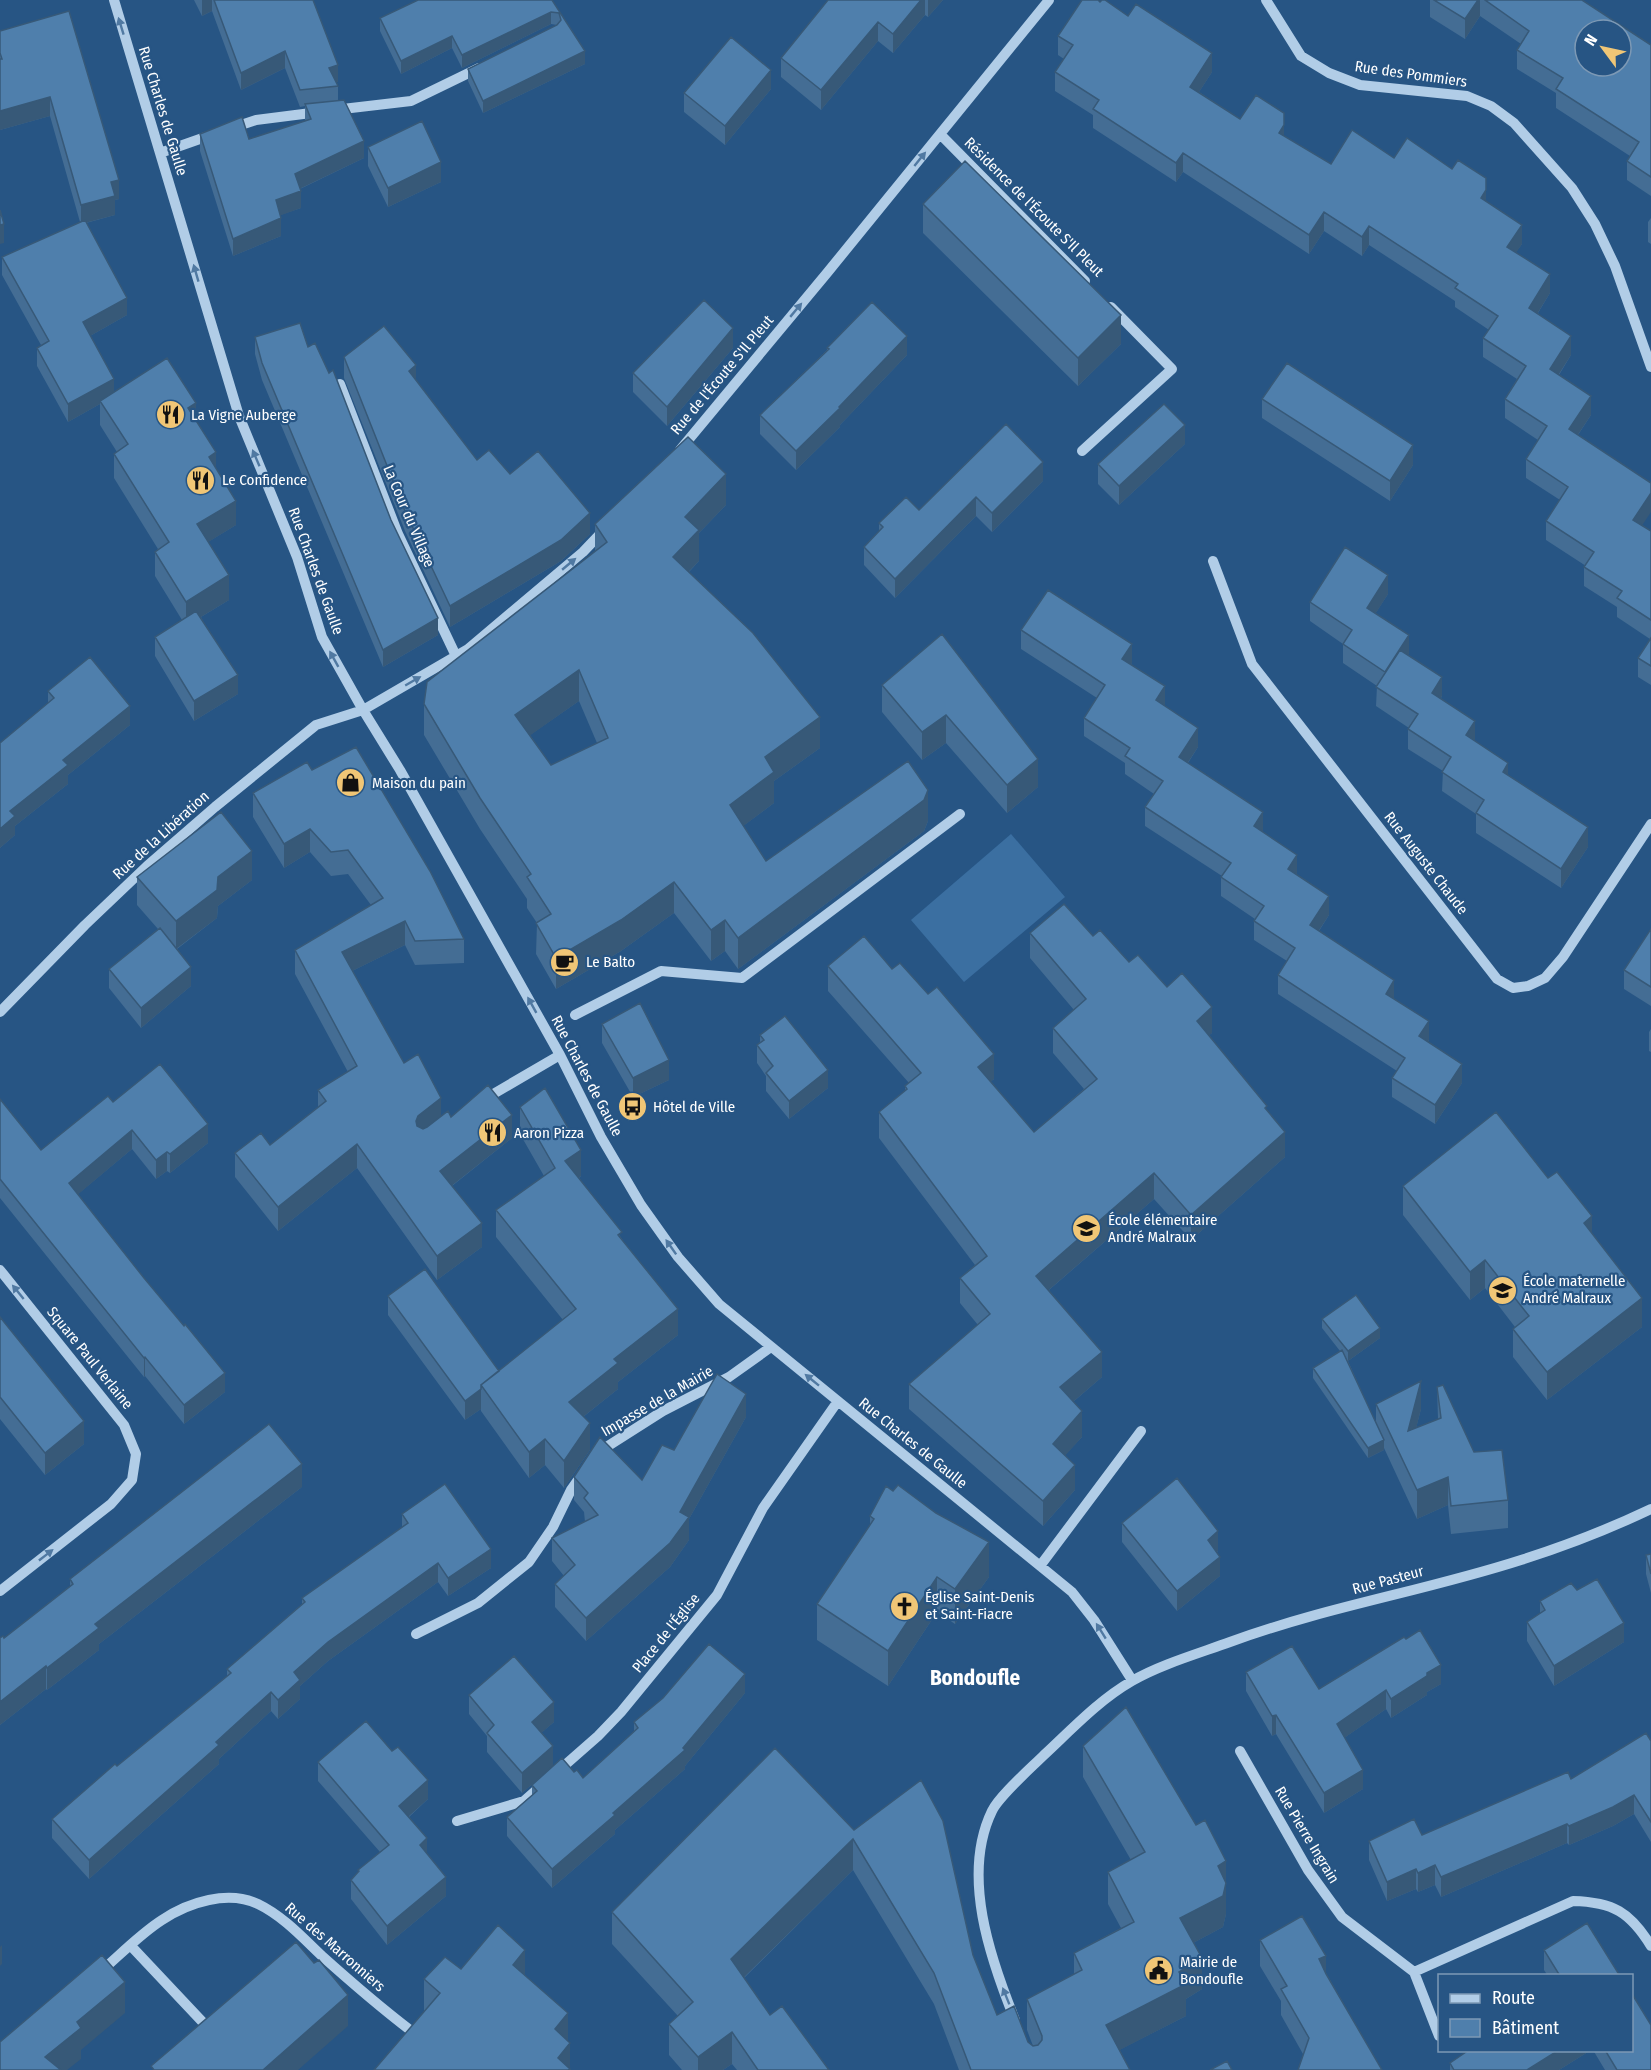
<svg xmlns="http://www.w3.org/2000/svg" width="1651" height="2070" font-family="'Fira Sans Condensed',sans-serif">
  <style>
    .pitch { fill: #3b6fa1 }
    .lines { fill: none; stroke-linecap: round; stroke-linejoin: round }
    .minor { stroke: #b1cde7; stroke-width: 10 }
    .wall { fill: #446d94; fill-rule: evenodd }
    .shaded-wall { fill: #375978 }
    .building { fill: #4f7fac; stroke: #375978; stroke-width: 1.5; fill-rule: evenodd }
    .oneway { fill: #5079a2 }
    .labels { text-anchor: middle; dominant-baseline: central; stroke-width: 4.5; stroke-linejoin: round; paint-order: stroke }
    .street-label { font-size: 15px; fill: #fff; stroke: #275584 }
    .poi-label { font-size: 15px; fill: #fff; stroke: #275584; text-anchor: start }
    .district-label { font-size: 21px; font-weight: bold; fill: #fff; stroke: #275584 }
  </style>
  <rect width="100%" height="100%" fill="#275584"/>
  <path class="pitch" d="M1011 834 1065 897 964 982 911 920Z"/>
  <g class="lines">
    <path class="minor" d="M114 0 239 416 297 557 322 637 363 710 400 770 560 1055 601 1137 641 1205 678 1257 719 1304 1072 1592 1094 1620 1132 1680
      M1266 0 1301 56 1329 73 1360 85 1467 96 1491 106 1514 123 1572 188 1595 224 1615 266 1651 367
      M334 110 411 101 479 68
      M232 128 256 120 319 112
      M940 134 1085 281
      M160 153 214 134
      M340 384 398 534 456 656
      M680 450 827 273 1049 0
      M1082 451 1172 369 1111 307
      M1213 561 1252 664 1497 979 1513 988 1528 986 1545 978 1563 957 1651 824
      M0 1012 85 925 147 866 215 807 316 725 363 710 468 649 583 552 603 531
      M575 1015 661 971 742 978 960 814
      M483 1100 560 1055
      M0 1270 124 1425 136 1454 132 1480 111 1504 0 1591
      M597 1453 663 1411 729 1377 771 1347
      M1040 1566 1141 1431
      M416 1634 478 1603 529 1562 553 1527 571 1490 583 1473
      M1240 1751 1308 1870 1342 1917 1414 1972 1439 2036
      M557 1772 598 1736 621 1712 717 1595 763 1508 838 1401
      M457 1821 524 1801 541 1786
      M131 1946 211 2031
      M1414 1972 1573 1901C1613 1902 1630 1912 1651 1946
      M99 1973C119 1956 140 1934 162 1920 189 1902 228 1890 258 1904 283 1916 303 1938 322 1956 351 1982 380 2007 410 2030
      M1015 2020C990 1958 961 1875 992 1811 999 1796 1031 1768 1044 1755 1072 1729 1099 1700 1132 1681 1159 1665 1200 1653 1230 1642 1325 1607 1425 1591 1521 1560 1565 1546 1609 1529 1651 1509"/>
  </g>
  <path class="wall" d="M194 0H313L338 82H336L338 86V100L364 158 300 189 301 208 280 215 281 236 233 256 200 151V134L249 139 305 121V106L300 107 285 68 241 90 212 11 202 16Z
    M552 0 585 64 483 113 468 81V69L557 25 551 24 462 68 452 48 401 74 380 31V18Z
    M828 0H943L928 17 925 15 893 53 878 41 821 110 781 77V58Z
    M1430 0H1582L1651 45V196L1627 180V161L1630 156 1556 108V93L1517 69V50L1521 44 1480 16 1465 39 1430 17Z
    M69 11 119 199 115 200V215L86 223 127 315 90 336 114 392 196 420 216 468 236 525 208 542 229 600 201 617 238 694 194 721 155 656V637L182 620 155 576V552L158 549 114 478V454L117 452 100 425V404L68 422 37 366V348L41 345 2 275V257L80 222 50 116 0 130V31Z
    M1058 36 1212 72 1199 92 1240 119 1284 136 1331 164 1394 158 1486 202 1522 244 1516 252 1550 293 1538 313 1571 355 1559 375 1591 415 1578 435 1642 525 1651 531V685L1638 677V658L1650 639 1617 617V607L1584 586V567L1586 566 1546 540V521L1560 500 1526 478V459L1538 440 1505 418V399L1517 379 1483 357V338L1489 330 1455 307V301L1369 245 1362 256 1324 231 1309 254 1183 172 1176 182 1093 128V115L1055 91V72L1064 59 1058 55Z
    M771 89 725 145 684 112V93Z
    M368 147 441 182 388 207 368 166Z
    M923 204 1121 344 1078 386 923 233Z
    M1651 218V244L1648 242V222Z
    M255 337 308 347 329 373 391 520 438 635 383 667 262 380 255 354Z
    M733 348 667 426 633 392V373Z
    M827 348 907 355 840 425V427L796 470 760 434V415L827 350Z
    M344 357 416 380 477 460 510 474 590 534 561 561 450 627 405 531 344 378Z
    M1262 399 1413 465 1390 501 1262 418Z
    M1185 444 1119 505 1098 484V464Z
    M1043 481 992 532 976 516 895 598 864 565V547L879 531V523L919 510Z
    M726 505 699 533V561L689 572 820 748 774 781V803L743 826 766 861 928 821 924 831 738 969 725 951 711 961 674 913 621 951 556 989 536 954 537 923 527 908V899L480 829 424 735V704L595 551V524ZM579 701 597 743 551 765 530 735Z
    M1388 594 1375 614 1442 696 1441 698 1475 740 1474 741 1508 776 1588 847 1561 888 1476 833V814L1442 791 1443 771 1408 749V729L1409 728 1376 706 1377 686 1343 663V644L1310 621V602Z
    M1021 630 1132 663 1131 664 1165 705H1164L1198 747 1188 763 1263 831V832L1297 873 1296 875 1329 915 1319 931 1394 999 1429 1040 1428 1042 1462 1083 1435 1124 1392 1097V1078L1397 1071 1278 994V975L1287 961 1254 940V921L1255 919 1221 896V877L1222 876 1145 826V807L1154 794 1125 774V763L1084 736V718L1097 698 1021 649Z
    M942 634 1038 787 1007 813 946 743 922 760 882 712V685Z
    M48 691 130 725 68 775V784L15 826V835L0 848V743L48 703Z
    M312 770 464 939V963L415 965 405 945 352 971 404 1063 441 1117H451L512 1138 452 1186 482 1247 437 1280 357 1168 278 1231 235 1177V1153L270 1145 318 1107V1090L348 1072 295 974V950L371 905 348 874 331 876 310 852 284 868 253 817V793Z
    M137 877 252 880 218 906 217 918 177 949 191 986 141 1028 109 988V969L158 929 137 905Z
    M1651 929V1006L1624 989V970Z
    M1030 933 1093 936 1129 962 1167 987 1212 1033 1209 1035 1267 1110 1285 1157 1191 1240 1154 1199 1049 1290 1102 1377 1073 1402 1082 1437 1065 1455 1075 1490 1043 1526 909 1409V1384L978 1325 960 1303V1278L975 1265 879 1138V1112L905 1091V1086L909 1083 828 991V966L892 969 994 1079 990 1082 1034 1132 1084 1089 1053 1053V1028L1074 1010 1030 958Z
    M602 1024 669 1080 633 1097 602 1043Z
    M1651 1029V1052L1649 1051V1032Z
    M760 1035 828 1088 789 1119 766 1091V1076L757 1063V1045L760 1042Z
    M0 1099 41 1150 113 1102 208 1143 170 1173 167 1171 156 1179 132 1149 78 1194 225 1392 184 1424 145 1376 144 1377 0 1198Z
    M520 1107 581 1176 579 1178 622 1239 678 1335 618 1382V1389L583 1417 590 1450 564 1488 545 1465 529 1478 481 1411V1409L465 1420 388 1315V1296L499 1371 563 1320 496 1237V1210L544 1176 520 1134Z
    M1403 1186 1592 1233 1642 1327 1547 1400 1513 1357V1329L1515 1327 1485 1288 1470 1300 1403 1215Z
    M0 1317 84 1444 45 1475 0 1419Z
    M1322 1319 1380 1338 1348 1361 1376 1424V1404L1421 1409 1416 1428 1438 1419 1437 1387 1474 1452 1508 1500V1528L1451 1534 1448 1505 1417 1519 1384 1448V1450L1368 1458 1313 1378V1368L1340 1351 1322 1328Z
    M746 1417 689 1519V1540L670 1567 586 1641 555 1607V1584L564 1576 552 1561V1538L585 1522 584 1512 574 1500V1477L642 1480 674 1450Z
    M302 1487 99 1644V1650L47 1690 46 1689 0 1725V1638H4L70 1586V1579Z
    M402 1514 491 1568 448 1596 438 1582 328 1661 300 1686V1699L278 1719 271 1711 219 1759V1764L89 1879 52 1838V1819L227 1676V1669L302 1604V1598L402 1527Z
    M870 1516 989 1577 955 1624 937 1612 888 1686 817 1640V1604L870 1526Z
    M1122 1523 1218 1551 1217 1552 1220 1576 1177 1611 1122 1542Z
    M1651 1554V1593L1646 1574V1555Z
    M1540 1601 1624 1642 1554 1686 1527 1641V1622L1540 1613Z
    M1246 1672 1319 1689 1441 1684 1427 1692V1695L1391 1718 1386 1709 1344 1738 1363 1789 1324 1813 1276 1734 1272 1736 1246 1691Z
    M745 1693 685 1766V1769L615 1830V1834L552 1888 507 1836V1817L532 1795V1785L574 1772 583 1778 634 1731V1722Z
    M469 1695 554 1722 541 1733 553 1766 522 1793 487 1752V1736L469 1714Z
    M1651 1741V1842L1634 1814 1613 1826 1569 1845 1567 1843 1441 1897 1435 1885 1418 1892 1416 1889 1387 1901 1369 1860V1841L1422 1835 1571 1779Z
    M1083 1746 1196 1825 1226 1861V1914L1223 1927 1193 1943 1202 1989 1186 1999V2016L1119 2050 1130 2070H959L934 2004 853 1870 744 1978 770 2015 829 2070H737L732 2064 723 2070H682L669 2055V2024L678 2016 612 1944V1912L775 1748 973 1955 997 2015 1033 2046 1027 2030V1999L1074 1974V1953L1121 1928 1108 1904V1872L1131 1860 1083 1777Z
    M318 1762 428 1799 409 1817 427 1854 446 1896 387 1945 351 1899V1880L358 1873V1870L380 1852 318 1781Z
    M1260 1940 1326 1973 1382 2070 1303 2054 1281 2015V2001L1260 1966Z
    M1544 1950 1620 1976H1548L1544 1970Z
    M461 1969 525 1976 568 2041 570 2070 424 2012V1979Z
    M1591 2050 1559 2070H1450V2063Z
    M1593 2050H1632L1651 2070H1605Z"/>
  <path class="shaded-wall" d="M202 0H212V11L202 16Z
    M921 0H925V15L893 53V34Z
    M928 0H943L928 17Z
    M1478 0H1480V16L1465 39V19Z
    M551 12V24L462 68V55Z
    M878 22V41L821 110V90Z
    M452 36V48L401 74V61Z
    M285 51V68L241 90V73Z
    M585 51V64L483 113V101Z
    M1212 53V72L1190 106V87Z
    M338 65V82L329 85V68Z
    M771 70V89L725 145V126Z
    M50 97V116L0 130V111Z
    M1284 125V144L1279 133Z
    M364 141V158L295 191V174Z
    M1183 153V172L1176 182V163Z
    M441 162V182L388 207V188Z
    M119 180V199L115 200V215L81 224V205L111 182Z
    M1486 190V209L1481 198Z
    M301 191V208L276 217V200Z
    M1324 212V231L1309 254V235Z
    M281 218V236L233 256V239Z
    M4 224V243L0 244V225Z
    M1522 225V244L1507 266V247Z
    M1369 226V245L1362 256V237Z
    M1550 274V293L1529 327V308Z
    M127 298V315L83 340V322Z
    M1121 315V344L1078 386V358Z
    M733 328V348L667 426V407Z
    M907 336V355L840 425V427L796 470V451Z
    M1571 336V355L1550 388V369Z
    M416 365V386L409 371Z
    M114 379V397L100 401V404L68 422V404Z
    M1591 396V415L1569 448V429Z
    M196 403V428L188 408Z
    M1185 425V444L1119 505V486Z
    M1413 445V465L1390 501V481Z
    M216 452V477L209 457Z
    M1043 462V481L992 532V513Z
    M726 474V505L699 533V561L673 588V557L685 517Z
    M1651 493V512L1633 539V520Z
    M976 497V516L895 598V579Z
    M236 501V525L197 549V524Z
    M590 513V534L561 561 450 627V606Z
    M229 575V600L186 626V602Z
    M1388 575V594L1367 627V608Z
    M438 618V635L383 667V650Z
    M1409 635V654L1385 691V672Z
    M1132 644V663L1122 677V659Z
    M579 670V701L515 746V715Z
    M238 675V694L194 721V701Z
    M1442 677V696L1432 712V693Z
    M1165 686V705L1156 719V700Z
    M130 706V725L68 775V784L15 826V835L0 848V829L10 811 63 760Z
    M946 715V743L922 760V732Z
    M820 717V748L774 781V803L730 836V805L765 757Z
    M1475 721V740L1466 755V735Z
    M1198 728V747L1179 776V757Z
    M1038 759V787L1007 813V785Z
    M1508 763V782L1503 772Z
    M928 790V821L924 831 738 969V938Z
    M1263 812V831L1254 845V826Z
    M1588 827V847L1561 888V869Z
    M310 829V852L284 868V844Z
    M252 851V880L218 906 217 918 176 949V921L218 877Z
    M1297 855V873L1288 888V869Z
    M674 882V913L621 951 556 989V958Z
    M1329 896V915L1310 944V925Z
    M725 920V951L711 961V930Z
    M405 921V945L342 976V952Z
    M191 967V986L141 1028V1008Z
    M1394 980V999L1386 994Z
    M1212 1007V1033L1197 1046V1021Z
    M1429 1021V1040L1419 1055V1036Z
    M994 1054V1079L978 1092V1067Z
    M669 1060V1080L633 1097V1078Z
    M1462 1064V1083L1435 1124V1105Z
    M828 1070V1088L789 1119V1101Z
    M441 1098V1122L418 1139 416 1121 418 1116Z
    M512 1115V1138L440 1195V1171Z
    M208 1124V1143L170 1173V1154Z
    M132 1130V1149L69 1202V1183Z
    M1285 1132V1157L1191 1240V1215Z
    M357 1144V1168L278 1231V1207Z
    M581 1150V1176L565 1187V1161Z
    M167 1152V1171L156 1179V1160Z
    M1154 1173V1199L1036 1301V1276Z
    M1592 1216V1245L1584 1223Z
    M482 1223V1247L437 1280V1256Z
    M1485 1260V1288L1470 1300V1272Z
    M1642 1298V1327L1547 1400V1372Z
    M678 1309V1335L618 1382V1389L569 1428V1402L614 1359Z
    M1380 1328V1338L1348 1361V1351Z
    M1102 1352V1377L1060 1413V1387Z
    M145 1357V1376L144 1377V1358Z
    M225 1373V1392L184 1424V1405Z
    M1421 1381V1409L1408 1460V1431Z
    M481 1389V1409L465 1420V1401Z
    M746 1394V1417L689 1519V1540L670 1567 586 1641V1618L680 1512Z
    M1082 1411V1437L1053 1469V1444Z
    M84 1421V1444L45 1475V1453Z
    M590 1423V1450L564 1488V1461Z
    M545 1439V1465L529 1478V1452Z
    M1384 1440V1450L1368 1458V1448Z
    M302 1464V1487L99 1644V1650L47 1690V1668L95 1624Z
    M1075 1465V1490L1043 1526V1501Z
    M1448 1477V1505L1417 1519V1490Z
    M1218 1531V1551L1208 1559V1540Z
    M989 1542V1577L955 1624V1589Z
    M491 1549V1568L448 1596V1578Z
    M1220 1557V1576L1177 1611V1591Z
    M438 1563V1582L328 1661 300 1686V1699L278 1719V1700L294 1672 328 1642Z
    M937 1577V1612L888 1686V1651Z
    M1624 1623V1642L1554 1686V1666Z
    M1441 1665V1684L1427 1692V1695L1391 1718V1699L1427 1673Z
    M46 1666V1689L0 1725V1702Z
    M745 1674V1693L685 1766V1769L615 1830V1834L552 1888V1869L683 1748Z
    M1386 1690V1709L1337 1743V1724Z
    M271 1692V1711L219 1759V1764L89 1879V1860Z
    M554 1702V1722L532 1741V1722Z
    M1276 1715V1734L1272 1736V1716Z
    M553 1746V1766L522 1793V1773Z
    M1363 1770V1789L1324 1813V1793Z
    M428 1780V1799L399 1825V1806Z
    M1634 1795V1814L1613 1826 1569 1845V1826Z
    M1567 1824V1843L1441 1897V1877Z
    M427 1838V1857L420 1845Z
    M853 1839V1870L731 1990V1959Z
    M1226 1861V1914L1223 1927 1180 1950V1918L1218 1866Z
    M1435 1865V1885L1418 1892V1873Z
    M1416 1869V1889L1387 1901V1882Z
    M446 1877V1896L387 1945V1926Z
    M2 1945V1964L0 1966V1947Z
    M525 1950V1987L513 1965Z
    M1326 1956V1982L1319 1959Z
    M1202 1958V1989L1186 1999V2016L1106 2057V2025L1179 1972Z
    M125 1982V2013L81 2050V2059L67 2070H45V2057L77 2022Z
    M348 1995V2026L298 2070H263Z
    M568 2013V2046L570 2043V2070H558L555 2029Z
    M732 2032V2064L723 2070H698V2057Z
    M1559 2050H1591L1559 2070H1527Z"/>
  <path class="building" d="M214 0H313L338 65 329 68 338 86 300 90 285 51 241 73Z
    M418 0H552L585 51 483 101 468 69 557 25 561 20 559 13 551 12 462 55 452 36 401 61 380 18Z
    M828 0H921L893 34 878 22 821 90 781 58Z
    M1082 0H1098L1100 2 1102 0H1105L1128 16 1136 4 1212 53 1190 87 1240 119 1256 95 1284 113V125L1279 133 1331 164 1352 130 1394 158 1407 138 1452 169 1458 160 1486 178V190L1481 198 1522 225 1507 247 1550 274 1529 308 1571 336 1550 369 1591 396 1569 429 1651 483V493L1633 520 1651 531V620L1617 598 1622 591 1584 567 1594 552 1546 521 1568 487 1526 459 1547 426 1505 399 1526 366 1483 338 1498 316 1455 288 1458 284 1369 226 1362 237 1324 212 1309 235 1183 153 1176 163 1093 109 1099 100 1055 72 1073 45 1058 36Z
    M1434 0H1478L1465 19Z
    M1485 0H1582L1651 45V177L1627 161 1639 142 1556 89 1563 78 1517 50 1529 31ZM1585 30H1621V66H1585Z
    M69 11 119 180 111 182 115 196 81 205 50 97 0 111V59H2L0 53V31Z
    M731 37 771 70 725 126 684 93Z
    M344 100 364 141 295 174 301 191 276 200 281 218 233 239 200 134 242 117 249 139 311 119 305 104Z
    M422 121 441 162 388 188 368 147Z
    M965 161 1121 315 1078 358 923 204Z
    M0 210 4 224 0 225Z
    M85 220 127 298 83 322 114 379 68 404 37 348 49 341 2 257Z
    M704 300 733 328 667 407 633 373Z
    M872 302 907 336 839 407 840 408 796 451 760 415 829 349 827 348Z
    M300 323 308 347 315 343 329 373 333 370 391 520 438 618 383 650 262 363 255 337Z
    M384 326 416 365 409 371 477 460 489 450 510 474 538 451 590 513 561 540 450 606 405 511 344 357Z
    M167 358 196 403 188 408 216 452 209 457 236 501 197 524 229 575 186 602 155 552 169 542 114 454 128 444 100 401Z
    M1287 363 1413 445 1390 481 1262 399Z
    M1164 404 1185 425 1119 486 1098 464Z
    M1006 424 1043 462 992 513 976 497 895 579 864 547 883 527 879 523 906 497 919 510Z
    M688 437 726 474 685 517 699 530 673 557 753 633 820 717 765 757 774 772 730 805 766 861 908 761 928 790 924 800 738 938 725 920 711 930 674 882 621 920 556 958 536 923 551 914 527 877 531 874 480 798 424 704 427 682 607 542 595 524ZM579 670 608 738 551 765 515 715Z
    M1345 547 1388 575 1367 608 1409 635 1385 672 1343 644 1352 630 1310 602Z
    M1048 590 1132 644 1122 659 1165 686 1156 700 1198 728 1179 757 1263 812 1254 826 1297 855 1288 869 1329 896 1310 925 1394 980 1386 994 1429 1021 1419 1036 1462 1064 1435 1105 1392 1078 1405 1058 1278 975 1295 948 1254 921 1264 906 1221 877 1231 863 1145 807 1163 781 1125 756 1130 748 1084 718 1105 685 1021 630Z
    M196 611 238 675 194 701 155 637Z
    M942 634 1038 759 1007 785 946 715 922 732 882 685Z
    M1651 638V666L1638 658Z
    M1400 650 1442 677 1432 693 1475 721 1466 735 1508 763 1503 772 1588 827 1561 869 1476 813 1484 800 1442 772 1451 757 1408 729 1418 714 1376 687Z
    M90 657 130 706 63 760 68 765 10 811 15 816 0 829V743L54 698 48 691Z
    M356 747 430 871 464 939 415 941 405 921 342 952 404 1063 418 1054 441 1098 418 1116 416 1121 417 1126 423 1129 427 1127 448 1111 451 1117 488 1085 512 1115 440 1171 482 1223 437 1256 357 1144 278 1207 235 1153 261 1133 270 1145 326 1101 318 1090 357 1066 295 950 383 898 348 850 331 852 310 829 284 844 253 793 307 762 312 770Z
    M221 812 252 851 218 877 217 890 176 921 137 877Z
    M1064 904 1093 936 1100 930 1129 962 1138 955 1167 987 1182 973 1212 1007 1197 1021 1267 1106 1265 1108 1285 1132 1191 1215 1154 1173 1036 1276 1102 1352 1060 1387 1082 1411 1053 1444 1075 1465 1043 1501 909 1384 990 1314 960 1278 987 1256 879 1112 907 1089 905 1086 921 1073 828 966 864 936 892 969 900 963 928 994 937 987 994 1054 978 1067 1034 1132 1097 1079 1053 1028 1086 999 1030 933Z
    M160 928 191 967 141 1008 109 969Z
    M1651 929V987L1624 970Z
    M640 1003 669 1060 633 1078 602 1024Z
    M785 1016 828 1070 789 1101 766 1073 773 1066 757 1045 764 1040 760 1035Z
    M160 1064 208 1124 170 1154 167 1152 156 1160 132 1130 69 1183 144 1278 184 1326 185 1324 225 1373 184 1405 145 1357 144 1358 0 1179V1099L41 1150 108 1096 113 1102Z
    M545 1088 581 1150 565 1161 622 1232 618 1235 678 1309 614 1359 618 1363 569 1402 590 1423 564 1461 545 1439 529 1452 481 1385 576 1309 496 1210 555 1168 520 1107Z
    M1496 1112 1548 1178 1557 1172 1592 1216 1584 1223 1642 1298 1547 1372 1513 1329 1529 1316 1485 1260 1470 1272 1403 1186Z
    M425 1269 499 1371 481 1385V1389L465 1401 388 1296Z
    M1356 1295 1380 1328 1348 1351 1322 1319Z
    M0 1317 84 1421 45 1453 0 1397Z
    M1342 1350 1384 1440 1368 1448 1313 1368Z
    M717 1374 746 1394 680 1512 689 1517 670 1543 586 1618 555 1584 575 1565 552 1538 598 1515 584 1498 588 1493 574 1477 600 1437 642 1480 662 1445 674 1450Z
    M1421 1381 1408 1431 1441 1418 1437 1387 1443 1385 1474 1452 1502 1450 1508 1500 1451 1506 1448 1477 1417 1490 1376 1404Z
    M269 1424 302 1464 95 1624 99 1628 47 1668 46 1666 0 1702V1638L3 1636 4 1638 73 1584 70 1579Z
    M1177 1478 1218 1531 1208 1540 1220 1557 1177 1591 1122 1523Z
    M445 1484 491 1549 448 1578 438 1563 328 1642 294 1672 300 1680 278 1700 271 1692 216 1742 219 1745 89 1860 52 1819 115 1764 117 1766 231 1673 227 1669 305 1602 302 1598 408 1523 402 1514Z
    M898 1485 936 1513 989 1542 955 1589 937 1577 888 1651 817 1604 874 1519 870 1516 886 1486 893 1491Z
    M1651 1554V1574L1646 1555Z
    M1597 1579 1624 1623 1554 1666 1527 1622 1545 1610 1540 1601 1571 1583 1577 1590Z
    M1420 1630 1441 1665 1427 1673V1676L1391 1699 1386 1690 1337 1724 1363 1770 1324 1793 1276 1715 1272 1716 1246 1672 1292 1646 1319 1689 1404 1637 1406 1639Z
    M709 1644 745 1674 683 1748 685 1750 613 1813 615 1815 552 1869 507 1817 537 1791 532 1785 562 1758 574 1772 577 1770 583 1778 638 1728 634 1722 663 1698Z
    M514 1656 554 1702 532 1722 553 1746 522 1773 487 1733 494 1725 469 1695Z
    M1126 1707 1196 1825 1205 1820 1226 1861 1218 1866 1226 1883 1223 1896 1180 1918 1202 1958 1179 1972 1186 1984 1106 2025 1130 2070H971L934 1973 853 1839 731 1959 770 2015 782 2006 829 2070H758L732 2032 698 2057 669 2024 693 2002 612 1912 775 1748 854 1830 921 1780 943 1821 973 1955 997 2015 1014 2006 1028 2042 1033 2046 1038 2045 1042 2040V2036L1027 1999 1082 1970 1074 1953 1134 1922 1108 1872 1145 1852 1083 1746Z
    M366 1721 392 1751 398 1747 428 1780 399 1806 427 1838 420 1845 446 1877 387 1926 351 1880 359 1871 358 1870 389 1845 318 1762Z
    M1646 1733 1651 1741V1822L1634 1795 1613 1807 1569 1826 1567 1824 1441 1877 1435 1865 1418 1873 1416 1869 1387 1882 1369 1841 1414 1819 1422 1835 1568 1772 1571 1779Z
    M1302 1916 1326 1956 1319 1959 1326 1974 1382 2070H1298L1309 2038 1281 1989 1287 1986 1260 1940Z
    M1587 1923 1620 1976H1560L1544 1950Z
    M498 1925 525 1950 513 1965 568 2013 555 2029 570 2043 558 2058 570 2069 568 2070H374L440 1993 424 1979 445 1957 461 1969Z
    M296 1942 314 1963 319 1960 348 1995 263 2070H154L151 2066Z
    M102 1955 125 1982 77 2022 81 2028 45 2057 61 2070H0V2042Z
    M1632 1994 1651 2025V2070H1617L1605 2050H1632Z
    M1469 2050H1559L1527 2070H1454L1450 2063Z
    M1227 2061 1232 2070H1210Z"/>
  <defs><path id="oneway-solid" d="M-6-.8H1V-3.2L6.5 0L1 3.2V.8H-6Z" transform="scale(1.5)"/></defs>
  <g class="oneway">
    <use href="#oneway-solid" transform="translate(121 26) rotate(-107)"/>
    <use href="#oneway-solid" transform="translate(920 159) rotate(-51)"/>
    <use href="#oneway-solid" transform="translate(196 273) rotate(-106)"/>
    <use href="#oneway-solid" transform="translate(796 310) rotate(-50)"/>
    <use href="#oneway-solid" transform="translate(256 458) rotate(-113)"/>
    <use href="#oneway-solid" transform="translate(569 564) rotate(-40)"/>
    <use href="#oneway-solid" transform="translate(334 659) rotate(-119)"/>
    <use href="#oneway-solid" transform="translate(413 681) rotate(-30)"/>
    <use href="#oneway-solid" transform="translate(532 1005) rotate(-119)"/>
    <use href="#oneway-solid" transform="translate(671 1247) rotate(-125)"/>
    <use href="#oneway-solid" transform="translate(18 1292) rotate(-129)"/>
    <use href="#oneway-solid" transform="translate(812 1380) rotate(-141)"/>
    <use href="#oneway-solid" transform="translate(46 1555) rotate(-38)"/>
    <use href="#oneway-solid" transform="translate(1101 1631) rotate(-122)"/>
    <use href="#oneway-solid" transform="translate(1006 1996) rotate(-112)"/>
  </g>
  <defs>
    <symbol id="restaurant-disc" viewBox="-11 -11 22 22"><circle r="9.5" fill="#f0c676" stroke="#275584"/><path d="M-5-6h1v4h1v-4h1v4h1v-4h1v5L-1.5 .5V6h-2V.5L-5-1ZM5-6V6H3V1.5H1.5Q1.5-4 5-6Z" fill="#111"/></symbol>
    <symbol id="shop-disc" viewBox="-11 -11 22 22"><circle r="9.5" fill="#f0c676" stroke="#275584"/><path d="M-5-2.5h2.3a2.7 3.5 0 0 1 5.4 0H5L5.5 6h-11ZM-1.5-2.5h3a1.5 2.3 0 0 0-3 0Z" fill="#111"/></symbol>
    <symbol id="cafe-disc" viewBox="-11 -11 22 22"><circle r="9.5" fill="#f0c676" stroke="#275584"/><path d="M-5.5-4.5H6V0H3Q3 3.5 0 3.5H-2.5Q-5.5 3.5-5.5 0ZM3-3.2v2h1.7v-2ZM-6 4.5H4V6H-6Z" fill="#111"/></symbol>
    <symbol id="bus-disc" viewBox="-11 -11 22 22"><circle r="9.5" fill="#f0c676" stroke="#275584"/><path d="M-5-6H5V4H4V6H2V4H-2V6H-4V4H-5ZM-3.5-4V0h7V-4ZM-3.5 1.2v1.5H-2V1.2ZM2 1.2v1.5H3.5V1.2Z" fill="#111"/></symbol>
    <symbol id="school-disc" viewBox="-11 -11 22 22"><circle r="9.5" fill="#f0c676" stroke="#275584"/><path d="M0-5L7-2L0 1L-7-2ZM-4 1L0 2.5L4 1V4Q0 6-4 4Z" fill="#111"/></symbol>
    <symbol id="church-disc" viewBox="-11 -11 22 22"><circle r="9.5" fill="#f0c676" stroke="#275584"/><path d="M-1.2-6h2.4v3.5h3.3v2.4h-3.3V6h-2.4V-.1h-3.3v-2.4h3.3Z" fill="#111"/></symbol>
    <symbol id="civic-disc" viewBox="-11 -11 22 22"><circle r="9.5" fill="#f0c676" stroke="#275584"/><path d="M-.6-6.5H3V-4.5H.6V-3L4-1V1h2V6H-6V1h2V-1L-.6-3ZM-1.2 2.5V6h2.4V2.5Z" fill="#111"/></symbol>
  </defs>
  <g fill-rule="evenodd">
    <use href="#restaurant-disc" x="154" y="398" width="33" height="33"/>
    <use href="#restaurant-disc" x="184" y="464" width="33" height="33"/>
    <use href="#shop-disc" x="334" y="766" width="33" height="33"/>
    <use href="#cafe-disc" x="548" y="946" width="33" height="33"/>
    <use href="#bus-disc" x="616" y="1090" width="33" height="33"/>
    <use href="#restaurant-disc" x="476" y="1116" width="33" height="33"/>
    <use href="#school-disc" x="1070" y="1212" width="33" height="33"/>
    <use href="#school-disc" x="1486" y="1274" width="33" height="33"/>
    <use href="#church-disc" x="888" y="1590" width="33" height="33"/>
    <use href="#civic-disc" x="1142" y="1954" width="33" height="33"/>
  </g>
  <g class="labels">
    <g class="street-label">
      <text transform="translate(1411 74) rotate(8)">Rue des Pommiers</text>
      <text transform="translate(163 111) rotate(73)">Rue Charles de Gaulle</text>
      <text transform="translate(1034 207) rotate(45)">Résidence de l'Écoute S'Il Pleut</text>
      <text transform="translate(722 375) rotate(-50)">Rue de l'Écoute S'Il Pleut</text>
      <text transform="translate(409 516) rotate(67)">La Cour du Village</text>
      <text transform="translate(316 571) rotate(70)">Rue Charles de Gaulle</text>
      <text transform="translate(161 835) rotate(-42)">Rue de la Libération</text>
      <text transform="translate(1426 863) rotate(52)">Rue Auguste Chaude</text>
      <text transform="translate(587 1076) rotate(62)">Rue Charles de Gaulle</text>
      <text transform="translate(90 1358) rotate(51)">Square Paul Verlaine</text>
      <text transform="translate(657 1401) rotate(-30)">Impasse de la Mairie</text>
      <text transform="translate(913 1443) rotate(39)">Rue Charles de Gaulle</text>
      <text transform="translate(1388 1580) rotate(-15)">Rue Pasteur</text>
      <text transform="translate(666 1633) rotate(-51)">Place de l'Église</text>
      <text transform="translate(1307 1835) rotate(59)">Rue Pierre Ingrain</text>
      <text transform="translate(335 1947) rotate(41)">Rue des Marronniers</text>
    </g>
    <g class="poi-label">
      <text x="191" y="415">La Vigne Auberge</text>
      <text x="222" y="480">Le Confidence</text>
      <text x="372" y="783">Maison du pain</text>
      <text x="586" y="962">Le Balto</text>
      <text x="653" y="1107">Hôtel de Ville</text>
      <text x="514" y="1133">Aaron Pizza</text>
      <text x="1108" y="1220">École élémentaire<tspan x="1108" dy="17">André Malraux</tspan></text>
      <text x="1523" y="1281">École maternelle<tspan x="1523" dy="17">André Malraux</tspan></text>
      <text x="925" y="1597">Église Saint-Denis<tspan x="925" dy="17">et Saint-Fiacre</tspan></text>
      <text x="1180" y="1962">Mairie de<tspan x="1180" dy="17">Bondoufle</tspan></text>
    </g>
    <g class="district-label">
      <text x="975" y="1678">Bondoufle</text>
    </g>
  </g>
  <rect x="1438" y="1974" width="195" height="78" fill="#275584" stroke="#7d99b5" stroke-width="1.5"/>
  <rect x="1450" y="1994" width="30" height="9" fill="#b1cde7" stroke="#7d99b5" stroke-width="1.5"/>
  <text x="1492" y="2004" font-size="18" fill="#ffffff">Route</text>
  <rect x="1450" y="2019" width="30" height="18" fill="#4f7fac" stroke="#7d99b5" stroke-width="1.5"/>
  <text x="1492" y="2034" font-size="18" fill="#ffffff">Bâtiment</text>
  <g transform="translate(1603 48) rotate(303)"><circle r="28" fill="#275584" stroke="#7d99b5" stroke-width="1.5"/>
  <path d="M0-4.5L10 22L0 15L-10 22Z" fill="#f0c676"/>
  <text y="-9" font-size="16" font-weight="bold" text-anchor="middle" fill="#ffffff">N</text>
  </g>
</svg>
